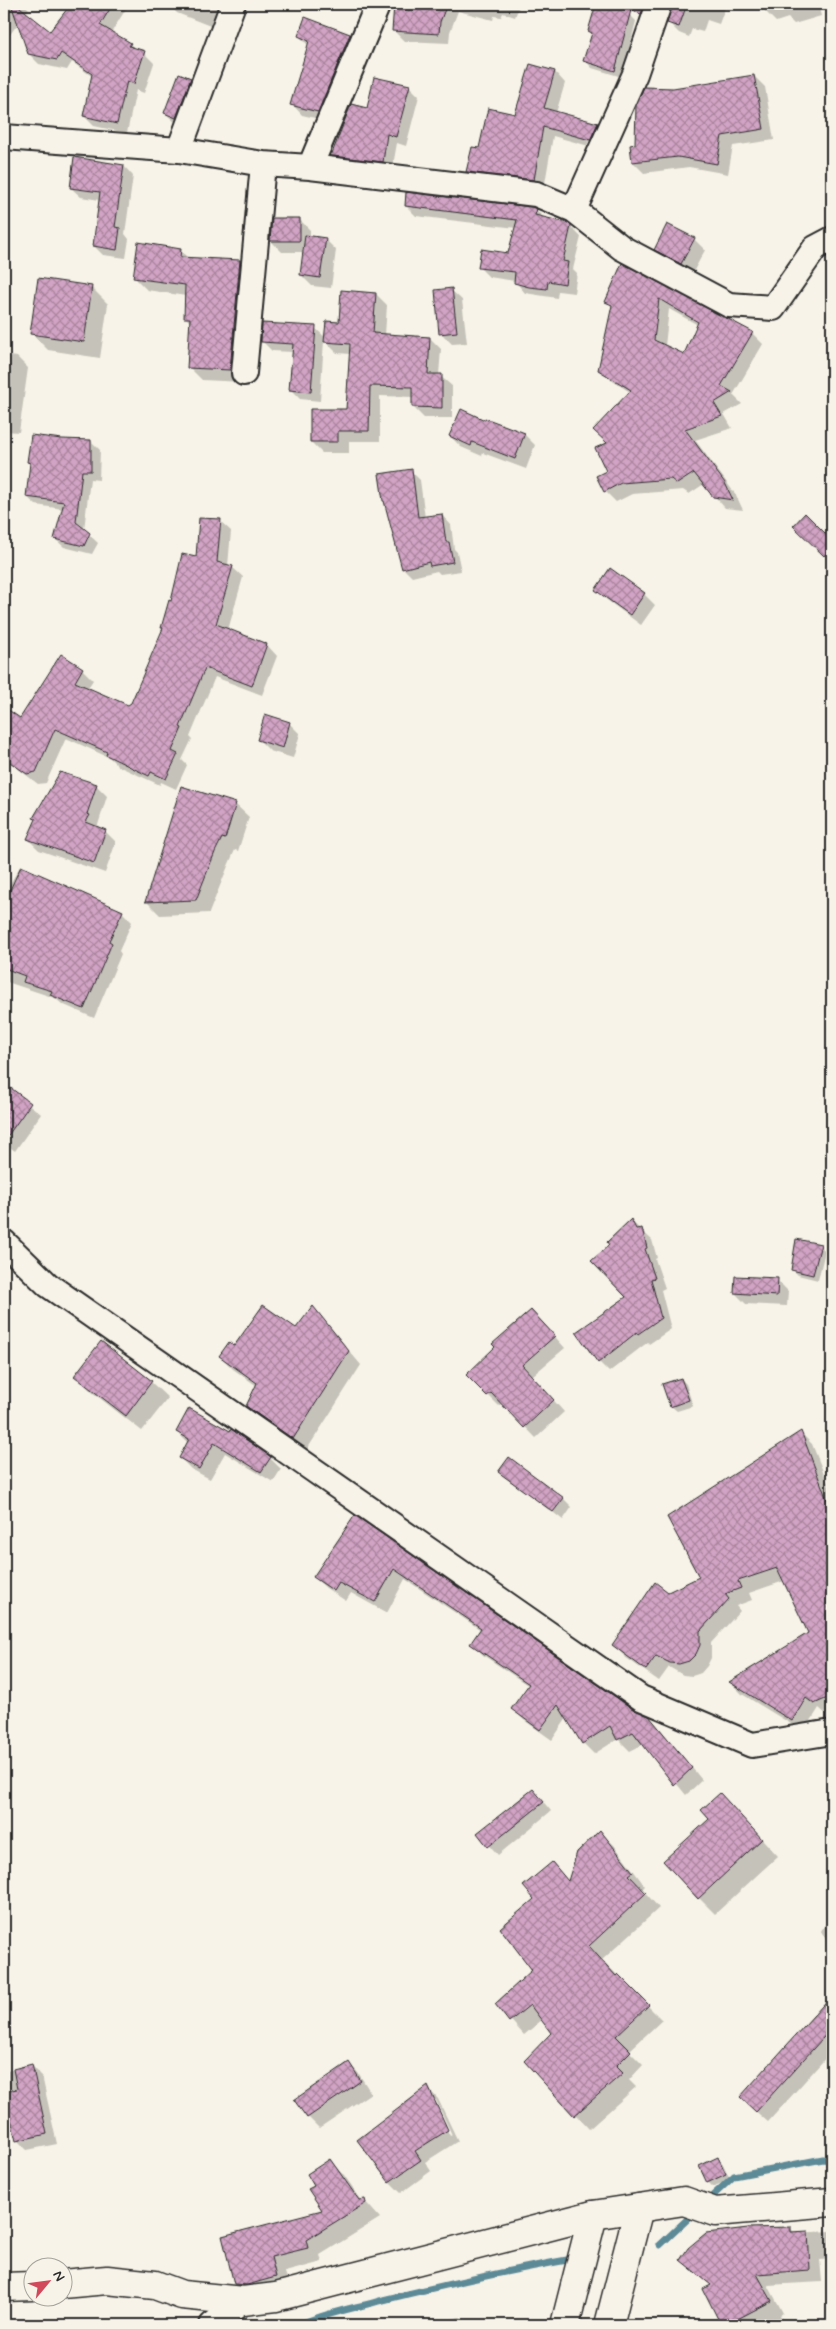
<svg xmlns="http://www.w3.org/2000/svg" width="836" height="2329" font-family="Mynerve,sans-serif">
  <style>
    .shadow { fill: #0003; fill-rule: evenodd }
    .lines { fill: none; stroke-linecap: round; stroke-linejoin: round }
    .stream { stroke: #5d8a97; stroke-width: 7 }
    .building { fill: url(#building-cross-hatch); stroke: #2b2b2b; fill-rule: evenodd }
    .minor-casing { stroke: #2b2b2b; stroke-width: 28 }
    .tertiary-casing { stroke: #2b2b2b; stroke-width: 31 }
    .secondary-casing { stroke: #2b2b2b; stroke-width: 31 }
    .minor { stroke: #f7f3e8; stroke-width: 24 }
    .tertiary { stroke: #f7f3e8; stroke-width: 28 }
    .secondary { stroke: #f7f3e8; stroke-width: 28 }
  </style>
  <defs>
    <pattern id="building-cross-hatch" width="8" height="8" patternUnits="userSpaceOnUse" patternTransform="scale(1.25)"><rect width="8" height="8" fill="#d1a3c4"/><path d="M0 0l8 8M0 8l8-8" fill="none" stroke="#aa859f"/></pattern>
  </defs>
  <rect width="100%" height="100%" fill="#f7f3e8"/>
  <filter id="ink" filterUnits="userSpaceOnUse"><feTurbulence type="fractalNoise" baseFrequency=".02" numOctaves="2"/><feDisplacementMap in="SourceGraphic" scale="10" xChannelSelector="R" yChannelSelector="G"/><feConvolveMatrix kernelMatrix="1 2 1 2 8 2 1 2 1" color-interpolation-filters="sRGB"/></filter>
  <g filter="url(#ink)">
    <path class="shadow" d="M4 4H24L29 9 25 13 51 33 73 4H129L111 33 130 44 136 50 144 53 154 63 144 93 136 90 127 133 94 126 84 116 93 77 72 62 67 70 39 64 29 54 19 22 4 43Z
      M168 4H222L218 29 177 13Z
      M340 4H381L374 13Z
      M395 4H520L515 17 503 13 501 17 494 16 493 20 458 11 450 32 449 43 404 41 394 31Z
      M624 4H661L651 23 641 13 632 12Z
      M673 4H721L725 8 719 24 707 20 703 32 692 29 689 37 679 33 668 22Z
      M761 4H818L821 16 794 24 788 18 776 22 763 9Z
      M629 14 636 21 622 77 592 68 585 60 593 35 589 31Z
      M306 18 350 35 360 46 328 121 302 115 292 104 309 46 299 36Z
      M531 65 555 72 565 83 556 113 597 124 607 134 600 150 589 146 597 129H594L587 145 589 146 553 136 544 189 478 182 467 171 480 150 516 115Z
      M832 66V109L828 104Z
      M754 76 765 87 774 140 733 146 728 174 689 167 644 173 633 162 636 145 673 89Z
      M190 79 201 90 187 128 176 123 165 113Z
      M409 86 419 96 406 146 397 143 392 171 342 165 332 155Z
      M124 166 133 176 125 234 129 239 126 258 103 255 94 246 100 200 81 197 71 188Z
      M406 206 536 210 545 219 571 227 581 237 573 269 577 273 574 293 558 291 557 298 525 293 515 281 489 277 479 267 509 255 517 228 416 216Z
      M299 219 310 230V237L325 239 336 250 331 288 312 286 301 275 304 252H282L271 241Z
      M694 239 705 250 692 274 667 260 656 249Z
      M180 250 189 259 240 261 253 274 243 382 202 380 189 367 191 323 185 317 186 296 147 290 134 277Z
      M622 265 752 333 763 344 733 395 742 404 724 414 732 428 695 440 736 495 743 510 725 508 704 484 689 494 683 490 632 494 616 502 605 491 609 444 630 392 611 380 599 369 613 308 607 301ZM669 309 698 325 685 355 665 346Z
      M91 287 108 304 100 358 48 350 31 333Z
      M451 290 462 300 467 343 452 344 441 333Z
      M376 294 387 305 385 335 430 338 441 349 439 375 452 386V418H424L413 407 414 397 380 396V441H349V453H322L311 442 347 410 351 354 337 353 324 340 320 401 300 399 291 390 293 352 272 351 262 341 315 328 326 338Z
      M4 355 17 357 28 368 19 432 4 431Z
      M485 422 524 434 535 445 526 469 483 453 482 456 461 447 450 436Z
      M62 441H91L100 450 99 480 90 479 84 530 98 543 92 554 64 547 55 539 63 509 36 505 27 497 31 464 28 462Z
      M411 471 420 480 425 518 442 515 451 525 454 549 457 552 461 571 440 574 437 571 412 577 403 568 384 501Z
      M805 515 832 541V563L794 526Z
      M220 521 231 531 228 566 232 567 243 577 228 630 267 645 277 656 262 695 215 677 190 737 192 739 182 760 187 765 176 789 161 782 160 785 118 766 110 758 66 738 46 783 38 784 4 758V708L20 720 61 656 82 669 93 680 87 689 128 706 132 703 164 629 172 602Z
      M597 590 644 594 655 605 641 625 607 600Z
      M289 723 300 734 293 758 270 751 259 740Z
      M96 785 107 796 98 825 99 829 105 831 116 842 105 873 39 850 28 839 37 820 34 817Z
      M235 804 249 817 238 851 235 850 228 866 209 913 160 915 147 902Z
      M20 867 122 912 132 922 119 951 121 954 94 1018 62 1004 55 998 4 981V891L5 892Z
      M6 1086 41 1114 15 1151 4 1143V1089Z
      M631 1221 652 1240 657 1258 655 1259 665 1288 661 1290 671 1329 649 1344 648 1342 609 1372 599 1362 627 1297 611 1245Z
      M820 1245 825 1251 818 1280 798 1275 792 1269Z
      M777 1280 788 1291 787 1306 746 1304 735 1293Z
      M313 1308 361 1365 306 1451 260 1419 247 1406 257 1386 233 1369 220 1356 235 1348 296 1329Z
      M542 1322 565 1348 532 1376 564 1412 536 1438 502 1403 499 1406 468 1375Z
      M76 1376 151 1382 168 1398 142 1431 92 1392Z
      M681 1379 686 1384 693 1406 677 1411 671 1406Z
      M177 1432 270 1458 281 1469 273 1482 225 1453 210 1479 191 1469 180 1458 188 1443Z
      M800 1432 812 1444 829 1486 832 1485V1713L827 1715 819 1708 804 1732 742 1694 731 1683 810 1634 784 1581 749 1593 752 1600 736 1606 740 1611 711 1643V1658L707 1666 701 1673 692 1676 683 1675 669 1667 659 1681 625 1657 614 1645 668 1594 701 1577Z
      M500 1471 563 1498 572 1507 563 1520Z
      M355 1517 660 1729 702 1780 686 1795 644 1744 630 1751 618 1739 594 1754 583 1743 567 1718 552 1740 524 1720 512 1709 529 1686 483 1655 472 1643 481 1630 405 1579 387 1613 351 1593 346 1601 326 1588 314 1577Z
      M541 1799 551 1811 498 1855 479 1833Z
      M736 1811 778 1856 715 1914 699 1898Z
      M600 1832 614 1845 645 1886 642 1889 659 1908 602 1960 662 2020 629 2051 643 2065 629 2080 636 2087 589 2129 526 2061 553 2033 543 2019 524 2035 497 2005 534 1970 536 1900 552 1863 569 1882Z
      M832 1914V1950L821 1931Z
      M824 2005 832 2012V2051L768 2122 752 2108Z
      M4 2063 6 2071 32 2066 42 2076 57 2144 27 2150 17 2140 10 2110 4 2111Z
      M349 2063 359 2074 371 2093 319 2128 308 2117Z
      M428 2088 438 2099 458 2141 425 2162 431 2171 401 2193 390 2182 359 2140ZM433 2100H436L452 2135 450 2136Z
      M718 2158 723 2164 730 2179 713 2187 708 2182Z
      M330 2161 344 2175 362 2201 364 2200 380 2218 320 2255 322 2262 285 2272 290 2291 250 2298 235 2284 323 2211 316 2186Z
      M790 2228 795 2233 832 2231V2259L820 2260 822 2282 768 2285 783 2313 780 2315 785 2325H717L722 2323 712 2286 681 2260Z
      M460 2317 468 2325H438L437 2322Z"/>
    <g class="lines">
      <path class="stream" d="M706 2202 734 2176 823 2159 832 2160
        M660 2245 694 2213
        M299 2325C325 2313 355 2308 383 2300 444 2285 505 2271 567 2260"/>
    </g>
    <path class="building" d="M11 4H16L50 31 71 4H113L100 25 131 43 129 46 145 51 134 84 127 81 117 124 83 116 92 74 61 53 57 60 28 54Z
      M394 4H447L440 22 439 34 392 31Z
      M596 4H645L641 14 631 10 615 71 583 61 592 33 588 31Z
      M672 4H687L679 27 667 23Z
      M305 17 350 34 318 112 290 105 309 41 298 36Z
      M530 64 555 71 544 108 598 123 590 140 543 127 534 180 466 172 472 147 479 148 488 108 515 114Z
      M179 73 191 78 176 118 164 113Z
      M754 75 764 129 722 136 717 164 678 157 632 162 630 145 635 144 636 105 644 87 673 88Z
      M374 77 410 85 396 137 387 134 383 162 331 156 351 104 367 108Z
      M74 157 124 165 115 227 120 228 117 250 93 246 100 192 70 188Z
      M406 192 532 207 537 209 535 215 568 223 571 226 563 261 568 262 565 284 548 281 547 289 529 287 514 283 515 272 478 268 481 249 508 253 517 220 405 206Z
      M272 218H300V241H270Z
      M667 224 695 238 681 264 654 250Z
      M305 235 326 238 320 278 300 275Z
      M138 242 181 249 180 257 240 260 230 370 187 368 190 318H184L185 285 133 278Z
      M622 263 753 332 721 386 732 392 714 403 722 416 685 429 725 483 733 500 713 497 694 473 677 484 671 479 621 483 604 492 596 476 606 471 595 448 607 443 593 430 631 390 598 370 612 305 605 302ZM659 299 698 322 684 354 654 340Z
      M38 278 92 286 84 342 30 334Z
      M452 288 457 332 439 334 435 290Z
      M341 290 376 293 373 333 430 337 428 374H442V408L412 407V387L370 386 369 431H338V442H310V409H346L350 344 324 342 326 321 339 322Z
      M262 323 316 326 311 392 289 390 293 344 261 342Z
      M461 409 485 420V418L525 433 515 459 472 442 471 446 449 436Z
      M31 435 62 439 91 440V471H82L76 522 90 533 84 546 54 539 64 502 26 497 30 463 27 462Z
      M412 469 418 517 442 514 446 542H449L453 562 430 566 429 562 402 569 384 501H383L379 474Z
      M805 513 832 540V548L824 556 793 526Z
      M199 518 221 519 217 562 233 566 216 624 267 644 252 686 205 668 180 727 182 728 172 751 178 754 166 779 151 772 149 776 106 755 107 752 55 729 36 772 27 774 4 758V707L20 718 61 654 83 668 75 682 128 705 131 703 163 628H161L169 600 171 601 182 554 196 557Z
      M610 568 645 593 630 615 595 590Z
      M265 714 290 722 283 748 257 740Z
      M60 772 97 784 87 814 90 815 86 822 106 830 94 863 27 839 36 819 33 818Z
      M181 786 236 803 225 839 222 838 215 852 196 900 145 902Z
      M21 866 123 911 109 941 112 943 84 1009 50 995 52 991 23 982 25 976 4 968V903Z
      M4 1083 31 1103 4 1141Z
      M631 1219 636 1229 642 1228 647 1248 645 1249 655 1278 651 1279 661 1318 638 1334 637 1332 598 1363 576 1332 626 1297 591 1261 609 1245 607 1242Z
      M796 1239 821 1244 813 1275 791 1270Z
      M735 1276 778 1278 777 1296 734 1293Z
      M263 1305 296 1328 313 1306 349 1351 293 1439 246 1406 257 1383 219 1356 229 1342 234 1346Z
      M531 1310 555 1336 522 1365 554 1400 524 1428 491 1393 487 1396 466 1375 495 1347 492 1344Z
      M101 1341 152 1381 126 1416 74 1376Z
      M681 1378 689 1400 670 1407 662 1384Z
      M189 1408 230 1431 231 1429 271 1457 261 1472 214 1443 199 1469 179 1458 189 1439 176 1432Z
      M801 1431 832 1513V1696L814 1704 806 1698 792 1721 729 1682 808 1633 777 1568 738 1581 741 1588 725 1594 729 1599 700 1631V1645L696 1654 689 1661 679 1664 670 1663 656 1656 646 1670 612 1645 655 1582 668 1592 699 1577 667 1517Z
      M509 1457 564 1498 553 1512 498 1472Z
      M355 1515 633 1709 649 1716 692 1768 674 1785 633 1732 617 1740 610 1726 582 1744 558 1705 540 1730 511 1709 529 1684 470 1644 481 1628 394 1569 375 1602 339 1583 334 1591 313 1577Z
      M533 1789 544 1802 488 1847 477 1833Z
      M720 1793 762 1839 698 1899 663 1861 709 1819 701 1810Z
      M600 1830 633 1872 629 1875 646 1893 589 1946 616 1976 618 1974 649 2005 616 2036 631 2051 616 2066 623 2073 574 2116 524 2061 551 2033 530 2005 509 2022 495 2004 532 1970 500 1928 534 1899 523 1886 552 1862 568 1881 577 1852Z
      M832 1995V2028L756 2112 740 2097Z
      M349 2062 361 2081 307 2118 294 2100Z
      M32 2064 47 2134 16 2141 6 2098H8L7 2091 17 2089 13 2069Z
      M428 2086 448 2130 415 2151 421 2160 389 2182 357 2140Z
      M718 2157 726 2174 707 2183 699 2166Z
      M330 2159 359 2200 365 2199 366 2203 306 2240 308 2248 271 2257 276 2277 247 2285 234 2284 222 2236 322 2210 308 2189 314 2186 307 2174Z
      M791 2227V2232L808 2231 810 2270 757 2274 772 2301 726 2325H721L703 2289 711 2285 680 2260 688 2248 706 2233 748 2228Z"/>
    <g class="lines">
      <defs>
        <path id="minor" d="M4 137 179 150 263 164 310 167 536 194 574 210 622 248 729 305 773 308 815 248 832 239
          M179 150 233 4
          M310 167 378 4
          M574 210 635 74 659 4
          M244 373 263 164
          M4 1242 48 1285 641 1698 752 1745 832 1732
          M212 2325 243 2301"/>
        <path id="tertiary" d="M62 2284 107 2280 155 2285 182 2295 243 2301 276 2297 593 2215 684 2201 715 2212 832 2202
          M4 2287 32 2286"/>
        <path id="secondary" d="M565 2325 593 2215
          M609 2325 639 2208"/>
      </defs>
      <use href="#minor" class="minor-casing"/>
      <use href="#tertiary" class="tertiary-casing"/>
      <use href="#secondary" class="secondary-casing"/>
      <use href="#minor" class="minor"/>
      <use href="#tertiary" class="tertiary"/>
      <use href="#secondary" class="secondary"/>
    </g>
  </g>
  <rect width="836" height="2329" fill="none" stroke="#f7f3e8" stroke-width="20"/>
  <rect x="10" y="10" width="816" height="2309" fill="none" stroke="#2b2b2b" stroke-width="2" filter="url(#ink)"/>
  <g transform="translate(48 2282) rotate(61)"><circle r="24" fill="#f7f3e8" stroke="#a5a39c"/>
  <path d="M0-4L9 19L0 12L-9 19Z" fill="#d1495b"/>
  <text y="-8" font-size="14" font-weight="bold" text-anchor="middle" fill="#2b2b2b">N</text>
  </g>
</svg>
